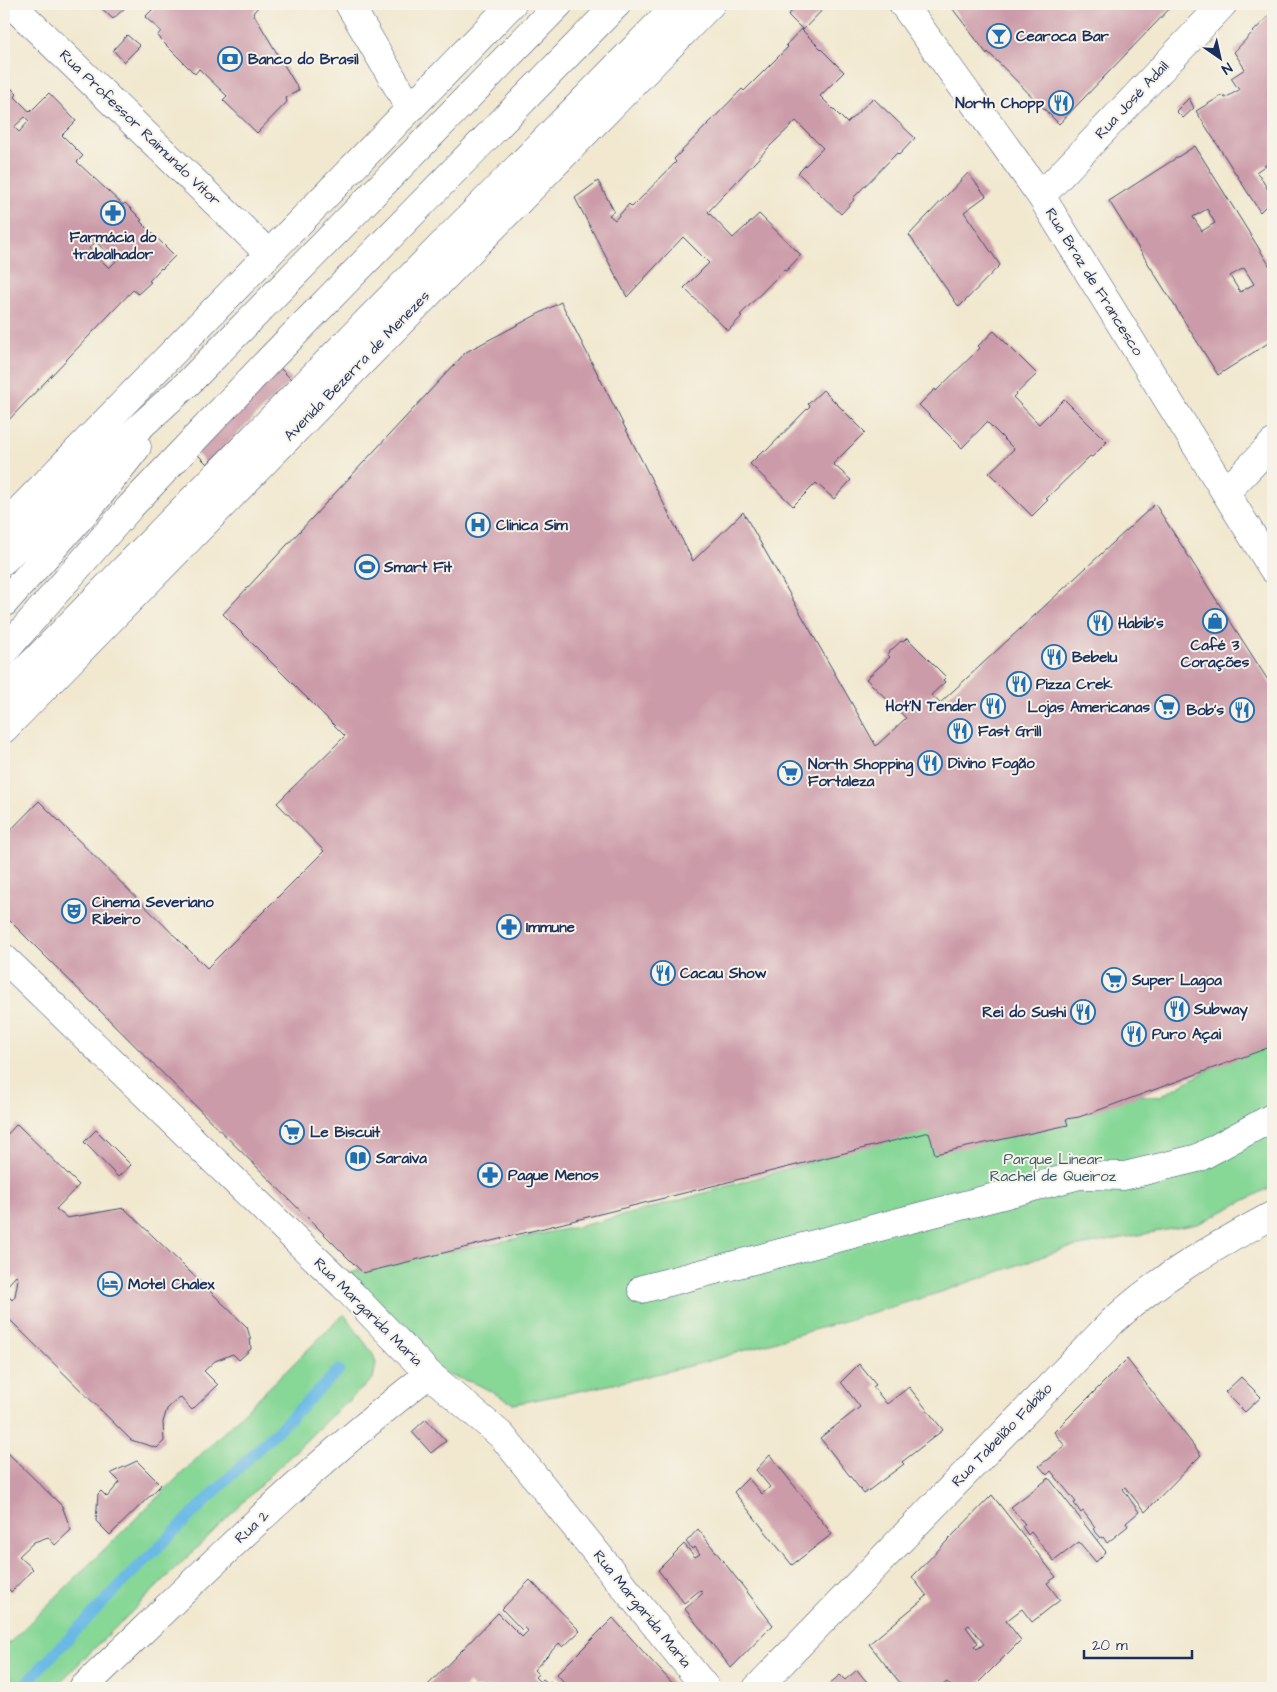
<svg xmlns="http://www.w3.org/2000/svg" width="1277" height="1692" font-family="'Architects Daughter',sans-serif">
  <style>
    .green { fill: #87d797; stroke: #51837a }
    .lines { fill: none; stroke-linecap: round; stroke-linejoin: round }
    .stream { stroke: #6ab9e5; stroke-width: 11 }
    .building { fill: #cc9ba9; fill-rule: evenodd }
    .minor-casing { stroke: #3b4b6f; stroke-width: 29 }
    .major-casing { stroke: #3b4b6f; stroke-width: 29 }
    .minor { stroke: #fff; stroke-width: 28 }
    .major { stroke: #fff; stroke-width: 28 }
    .labels { text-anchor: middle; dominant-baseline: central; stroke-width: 4; stroke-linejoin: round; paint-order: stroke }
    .poi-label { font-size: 15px; font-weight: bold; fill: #1b2f5e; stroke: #f7f3e8; text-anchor: start }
    .street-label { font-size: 15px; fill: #1b2f5e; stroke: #f7f3e8 }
    .park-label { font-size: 15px; fill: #36596c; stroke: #f7f3e8 }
  </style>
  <rect width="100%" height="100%" fill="#f7f3e8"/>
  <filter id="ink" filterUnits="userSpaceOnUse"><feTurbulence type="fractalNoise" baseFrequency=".02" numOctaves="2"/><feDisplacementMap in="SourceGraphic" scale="10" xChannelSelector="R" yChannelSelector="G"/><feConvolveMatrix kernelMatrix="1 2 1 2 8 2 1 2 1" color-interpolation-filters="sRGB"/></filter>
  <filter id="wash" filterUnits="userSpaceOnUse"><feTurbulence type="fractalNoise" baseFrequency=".0096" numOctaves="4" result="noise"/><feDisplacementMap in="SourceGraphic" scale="20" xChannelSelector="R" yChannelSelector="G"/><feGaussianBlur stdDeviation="1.12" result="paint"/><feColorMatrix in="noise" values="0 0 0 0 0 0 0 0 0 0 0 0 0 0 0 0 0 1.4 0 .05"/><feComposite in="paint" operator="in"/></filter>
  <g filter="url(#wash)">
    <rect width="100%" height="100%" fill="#f1e8cf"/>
    <path class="green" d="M1273 1035V1186L1198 1224 1064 1249 935 1294 702 1363 614 1384 514 1404 477 1384 419 1366 345 1275 371 1266 577 1227 660 1206 885 1140 1045 1084 1159 1097Z
      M344 1314 373 1354 376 1363 373 1379 329 1418 54 1688H4V1648Z"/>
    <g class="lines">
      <path class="stream" d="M21 1688 128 1577 339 1370"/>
    </g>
    <g id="blocks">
      <path class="building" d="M97 4H129L113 19Z
        M158 4H255L258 7 253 13 299 90 286 98 287 102 257 133 223 100 227 96 199 69 195 74 157 36 161 31 145 17Z
        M800 4H828L803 30 788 15Z
        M949 4H1174L1059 124 988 52 987 54Z
        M1273 11V167L1270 169 1267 164 1256 172 1260 176 1273 199 1260 212 1196 111 1223 95 1225 98 1239 90 1231 78 1245 69 1234 52Z
        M801 29 844 72 820 96 847 123 873 98 915 138 899 155 897 153 853 198 854 200 841 214 798 173 823 148 796 121 770 146 708 212 733 238 759 214 801 255 786 271 784 270 740 315 742 316 728 331 684 288 709 263 683 237 627 297 575 198 598 181 614 211 609 215 615 220 629 204 632 207 676 162 674 159 742 89 744 91 788 47 786 45Z
        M127 35 140 46 124 62 113 50Z
        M4 81 17 94 15 97 30 112 49 93 76 121 62 135 83 156 77 162 123 205 125 203 142 220 140 221 175 256 162 269 161 268 149 281 151 282 138 294 133 290 4 425ZM25 117 29 121 19 132 14 127ZM96 242 116 261 109 268 89 248Z
        M1189 98 1194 108 1183 118 1176 111Z
        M1195 146 1273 271V340L1218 375 1109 201ZM1207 209 1215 223 1202 231 1193 217ZM1244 268 1254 284 1240 292 1230 276Z
        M968 173 986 196 964 212 1000 265 959 307 909 235Z
        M561 302 693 561 743 512 876 746 906 718 866 679 890 657 887 654 901 641 903 642 907 638 946 677 943 680 945 682 931 695 940 703 1155 504 1273 688V1046L1099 1110 1079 1117 1066 1119 1068 1125 935 1154 929 1132 363 1273 4 915V837L39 801 207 968 324 851 277 803 345 736 223 614 466 352Z
        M994 331 1037 374 1013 397 1039 424 1064 399 1107 442 1092 457 1090 456 1046 499 1048 500 1032 516 989 473 1014 449 987 422 962 448 919 405 935 389 936 391 980 348 978 346Z
        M280 368 292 380 207 464 195 452Z
        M823 390 865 432 833 464 851 480 834 499 816 483 793 506 750 464 764 450 766 451 810 406 808 404Z
        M17 1124 79 1185 56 1209 67 1218 124 1208 247 1327 250 1337 251 1349 239 1360 233 1354 215 1361 204 1371 218 1385 192 1410 180 1397 167 1409 163 1422 164 1441 157 1448 131 1440 4 1314V1291L12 1300 15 1296 18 1279 16 1276 4 1289V1138Z
        M96 1130 131 1165 118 1177 84 1142Z
        M1127 1359 1201 1455 1145 1512 1125 1487 1123 1489 1139 1512 1126 1523 1128 1526 1107 1543 1103 1537 1101 1538 1093 1529 1095 1527 1083 1511 1081 1513 1074 1503 1076 1502 1051 1471 1047 1475 1039 1466 1065 1446 1054 1432Z
        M859 1364 876 1385 873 1387 887 1404 909 1387 943 1430 902 1462 904 1464 864 1494 820 1438 860 1407 841 1382Z
        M1241 1377 1261 1397 1245 1412 1225 1392Z
        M426 1419 446 1441 431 1453 412 1432Z
        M4 1449 62 1506 71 1530 55 1545 48 1537 34 1542 19 1556 33 1569 11 1592 4 1584Z
        M770 1455 832 1534 792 1565 734 1492 748 1478 762 1494 770 1487 756 1470Z
        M137 1461 161 1485 110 1535 96 1521 98 1494 101 1491 107 1497 120 1482 111 1473Z
        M1049 1478 1106 1552 1096 1562 1079 1542 1054 1561 1031 1532 1028 1535 1022 1526 1025 1524 1011 1507Z
        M992 1495 1056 1577 1047 1583 1060 1600 1032 1622 1022 1609 1006 1621 1021 1640 973 1688H952L947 1682 939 1688H904L869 1644 927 1596 912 1577ZM969 1625 984 1644 977 1649 974 1646 978 1643 966 1627Z
        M698 1529 773 1625 731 1668 685 1609 703 1593 700 1590 684 1603 658 1570 684 1544 695 1557 700 1554 695 1547 692 1549 686 1542Z
        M530 1580 580 1631 563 1647 559 1643 534 1670 538 1674 535 1677 540 1682 543 1679 548 1683 550 1681 556 1688H474L468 1683 464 1688H425L498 1613 522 1637 528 1631 524 1628 522 1630 502 1609Z
        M613 1618 648 1657 677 1688H569L557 1674Z
        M857 1670 872 1688H824L840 1675 845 1680Z"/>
    </g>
  </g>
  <g filter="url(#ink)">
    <use href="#blocks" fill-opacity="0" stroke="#3b4b6f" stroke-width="1"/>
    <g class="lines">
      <defs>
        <path id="minor" d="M11 4 268 253
          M349 4 410 108
          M903 4 1041 196 1273 569
          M1041 196 1223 4
          M1226 492 1273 443
          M4 560 78 483 188 383 559 4
          M4 603 94 502 137 447
          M4 652 131 506 273 356 617 4
          M4 692 678 4
          M4 958 343 1285 429 1374 502 1436 706 1688
          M642 1289 1080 1175 1124 1176 1198 1158 1273 1117
          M83 1688C195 1581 306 1469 429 1374
          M757 1688 1113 1321C1163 1275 1214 1247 1273 1215"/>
        <path id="major" d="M4 526 512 4
          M4 729 711 4"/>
      </defs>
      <use href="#minor" class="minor-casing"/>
      <use href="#major" class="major-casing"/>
      <use href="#minor" class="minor"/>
      <use href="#major" class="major"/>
    </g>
  </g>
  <defs>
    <symbol id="bar-ring" viewBox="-11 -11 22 22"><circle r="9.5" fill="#f7f3e8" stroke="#1f6fb2" stroke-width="1.5"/><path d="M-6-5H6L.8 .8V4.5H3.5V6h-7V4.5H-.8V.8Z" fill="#1f6fb2"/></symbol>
    <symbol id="bank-ring" viewBox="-11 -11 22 22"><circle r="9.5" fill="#f7f3e8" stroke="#1f6fb2" stroke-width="1.5"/><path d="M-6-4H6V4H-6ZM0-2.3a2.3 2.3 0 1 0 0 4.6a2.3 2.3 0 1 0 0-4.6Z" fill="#1f6fb2"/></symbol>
    <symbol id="restaurant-ring" viewBox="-11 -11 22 22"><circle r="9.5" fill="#f7f3e8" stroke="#1f6fb2" stroke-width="1.5"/><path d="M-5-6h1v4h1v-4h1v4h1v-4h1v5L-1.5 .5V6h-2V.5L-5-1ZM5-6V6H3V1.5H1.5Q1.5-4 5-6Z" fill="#1f6fb2"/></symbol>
    <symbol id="pharmacy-ring" viewBox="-11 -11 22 22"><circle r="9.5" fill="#f7f3e8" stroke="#1f6fb2" stroke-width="1.5"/><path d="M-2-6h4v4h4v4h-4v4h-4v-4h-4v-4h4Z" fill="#1f6fb2"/></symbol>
    <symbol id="hospital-ring" viewBox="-11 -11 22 22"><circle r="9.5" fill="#f7f3e8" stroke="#1f6fb2" stroke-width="1.5"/><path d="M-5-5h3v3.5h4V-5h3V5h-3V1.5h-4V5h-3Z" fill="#1f6fb2"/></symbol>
    <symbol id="stadium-ring" viewBox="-11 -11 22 22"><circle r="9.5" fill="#f7f3e8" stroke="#1f6fb2" stroke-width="1.5"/><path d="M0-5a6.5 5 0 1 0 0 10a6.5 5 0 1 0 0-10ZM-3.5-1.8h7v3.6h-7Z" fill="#1f6fb2"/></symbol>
    <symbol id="shop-ring" viewBox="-11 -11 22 22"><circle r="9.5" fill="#f7f3e8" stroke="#1f6fb2" stroke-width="1.5"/><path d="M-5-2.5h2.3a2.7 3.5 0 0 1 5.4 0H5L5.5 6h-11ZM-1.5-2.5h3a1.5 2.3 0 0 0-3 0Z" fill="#1f6fb2"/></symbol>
    <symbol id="supermarket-ring" viewBox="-11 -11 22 22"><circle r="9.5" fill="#f7f3e8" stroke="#1f6fb2" stroke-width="1.5"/><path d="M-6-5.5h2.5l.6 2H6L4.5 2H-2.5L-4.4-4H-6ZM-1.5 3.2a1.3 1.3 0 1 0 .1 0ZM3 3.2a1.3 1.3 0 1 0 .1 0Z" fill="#1f6fb2"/></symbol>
    <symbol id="theatre-ring" viewBox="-11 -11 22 22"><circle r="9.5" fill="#f7f3e8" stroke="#1f6fb2" stroke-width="1.5"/><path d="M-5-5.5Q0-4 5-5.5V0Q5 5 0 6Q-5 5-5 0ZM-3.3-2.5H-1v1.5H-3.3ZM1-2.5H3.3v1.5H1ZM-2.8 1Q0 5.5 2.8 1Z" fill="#1f6fb2"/></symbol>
    <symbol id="library-ring" viewBox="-11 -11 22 22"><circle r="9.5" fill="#f7f3e8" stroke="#1f6fb2" stroke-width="1.5"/><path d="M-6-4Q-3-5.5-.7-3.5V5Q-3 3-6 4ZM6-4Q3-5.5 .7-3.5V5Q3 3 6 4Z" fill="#1f6fb2"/></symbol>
    <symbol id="hotel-ring" viewBox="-11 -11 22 22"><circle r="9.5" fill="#f7f3e8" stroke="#1f6fb2" stroke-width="1.5"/><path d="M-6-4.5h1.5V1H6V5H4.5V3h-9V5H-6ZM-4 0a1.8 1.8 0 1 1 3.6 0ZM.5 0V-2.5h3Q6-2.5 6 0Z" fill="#1f6fb2"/></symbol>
  </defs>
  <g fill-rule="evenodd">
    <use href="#bar-ring" x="985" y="22" width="28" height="28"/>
    <use href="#bank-ring" x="216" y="45" width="28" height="28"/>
    <use href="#restaurant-ring" x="1047" y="89" width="28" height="28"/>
    <use href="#pharmacy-ring" x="99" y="199" width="28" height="28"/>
    <use href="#hospital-ring" x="464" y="511" width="28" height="28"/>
    <use href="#stadium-ring" x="353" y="553" width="28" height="28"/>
    <use href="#shop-ring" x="1201" y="607" width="28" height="28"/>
    <use href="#restaurant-ring" x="1086" y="609" width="28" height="28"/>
    <use href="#restaurant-ring" x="1040" y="643" width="28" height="28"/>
    <use href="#restaurant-ring" x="1005" y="670" width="28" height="28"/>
    <use href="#restaurant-ring" x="979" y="692" width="28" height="28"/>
    <use href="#supermarket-ring" x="1153" y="693" width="28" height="28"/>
    <use href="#restaurant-ring" x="1228" y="696" width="28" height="28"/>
    <use href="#restaurant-ring" x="946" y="717" width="28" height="28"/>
    <use href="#restaurant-ring" x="916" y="749" width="28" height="28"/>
    <use href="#supermarket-ring" x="776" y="759" width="28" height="28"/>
    <use href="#theatre-ring" x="60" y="897" width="28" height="28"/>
    <use href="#pharmacy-ring" x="495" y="913" width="28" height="28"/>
    <use href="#restaurant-ring" x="649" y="959" width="28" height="28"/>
    <use href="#supermarket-ring" x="1100" y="966" width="28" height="28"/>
    <use href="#restaurant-ring" x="1163" y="995" width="28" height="28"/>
    <use href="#restaurant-ring" x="1069" y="998" width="28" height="28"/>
    <use href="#restaurant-ring" x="1120" y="1020" width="28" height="28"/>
    <use href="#supermarket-ring" x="278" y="1118" width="28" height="28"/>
    <use href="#library-ring" x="344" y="1144" width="28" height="28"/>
    <use href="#pharmacy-ring" x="476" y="1161" width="28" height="28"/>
    <use href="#hotel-ring" x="96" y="1270" width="28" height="28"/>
  </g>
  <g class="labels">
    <g class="poi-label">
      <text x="1016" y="36">Cearoca Bar</text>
      <text x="248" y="59">Banco do Brasil</text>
      <text x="1044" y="103" text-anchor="end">North Chopp</text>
      <text x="113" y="237" text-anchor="middle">Farmácia do<tspan x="113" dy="17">trabalhador</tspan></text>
      <text x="496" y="525">Clinica Sim</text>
      <text x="384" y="567">Smart Fit</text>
      <text x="1118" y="623">Habib's</text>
      <text x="1215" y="645" text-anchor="middle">Café 3<tspan x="1215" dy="17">Corações</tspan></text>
      <text x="1072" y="657">Bebelu</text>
      <text x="1036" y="684">Pizza Crek</text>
      <text x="976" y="706" text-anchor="end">Hot'N Tender</text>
      <text x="1150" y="707" text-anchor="end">Lojas Americanas</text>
      <text x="1224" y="710" text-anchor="end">Bob's</text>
      <text x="978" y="731">Fast Grill</text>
      <text x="948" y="763">Divino Fogão</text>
      <text x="808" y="764">North Shopping<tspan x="808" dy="17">Fortaleza</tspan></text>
      <text x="92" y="902">Cinema Severiano<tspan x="92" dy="17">Ribeiro</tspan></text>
      <text x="526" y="927">Immune</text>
      <text x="680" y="973">Cacau Show</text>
      <text x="1132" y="980">Super Lagoa</text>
      <text x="1194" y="1009">Subway</text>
      <text x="1066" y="1012" text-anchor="end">Rei do Sushi</text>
      <text x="1152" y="1034">Puro Açai</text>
      <text x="310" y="1132">Le Biscuit</text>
      <text x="376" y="1158">Saraiva</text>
      <text x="508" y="1175">Pague Menos</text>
      <text x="128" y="1284">Motel Chalex</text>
    </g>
    <g class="street-label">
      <text transform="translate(1132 100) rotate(-47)">Rua José Adail</text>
      <text transform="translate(140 128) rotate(44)">Rua Professor Raimundo Vitor</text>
      <text transform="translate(1094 282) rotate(58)">Rua Braz de Francesco</text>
      <text transform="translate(357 366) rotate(-46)">Avenida Bezerra de Menezes</text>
      <text transform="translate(368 1312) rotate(45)">Rua Margarida Maria</text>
      <text transform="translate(1002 1435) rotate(-46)">Rua Tabelião Fabião</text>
      <text transform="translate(252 1527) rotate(-43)">Rua 2</text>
      <text transform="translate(642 1609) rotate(51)">Rua Margarida Maria</text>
    </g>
    <g class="park-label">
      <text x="1053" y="1159">Parque Linear<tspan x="1053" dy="17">Rachel de Queiroz</tspan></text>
    </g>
  </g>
  <rect width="1277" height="1692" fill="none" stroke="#f7f3e8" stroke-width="20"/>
  <g transform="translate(1220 58) rotate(146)" stroke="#f7f3e8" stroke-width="4" paint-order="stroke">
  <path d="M0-4L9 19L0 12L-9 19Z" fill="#1b2f5e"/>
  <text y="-8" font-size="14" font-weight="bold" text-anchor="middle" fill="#1b2f5e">N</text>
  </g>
  <path d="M1084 1650v8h108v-8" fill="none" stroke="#1b2f5e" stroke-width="2.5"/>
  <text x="1092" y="1650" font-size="15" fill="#1b2f5e" stroke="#f7f3e8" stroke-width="4" paint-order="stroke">20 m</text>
</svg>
